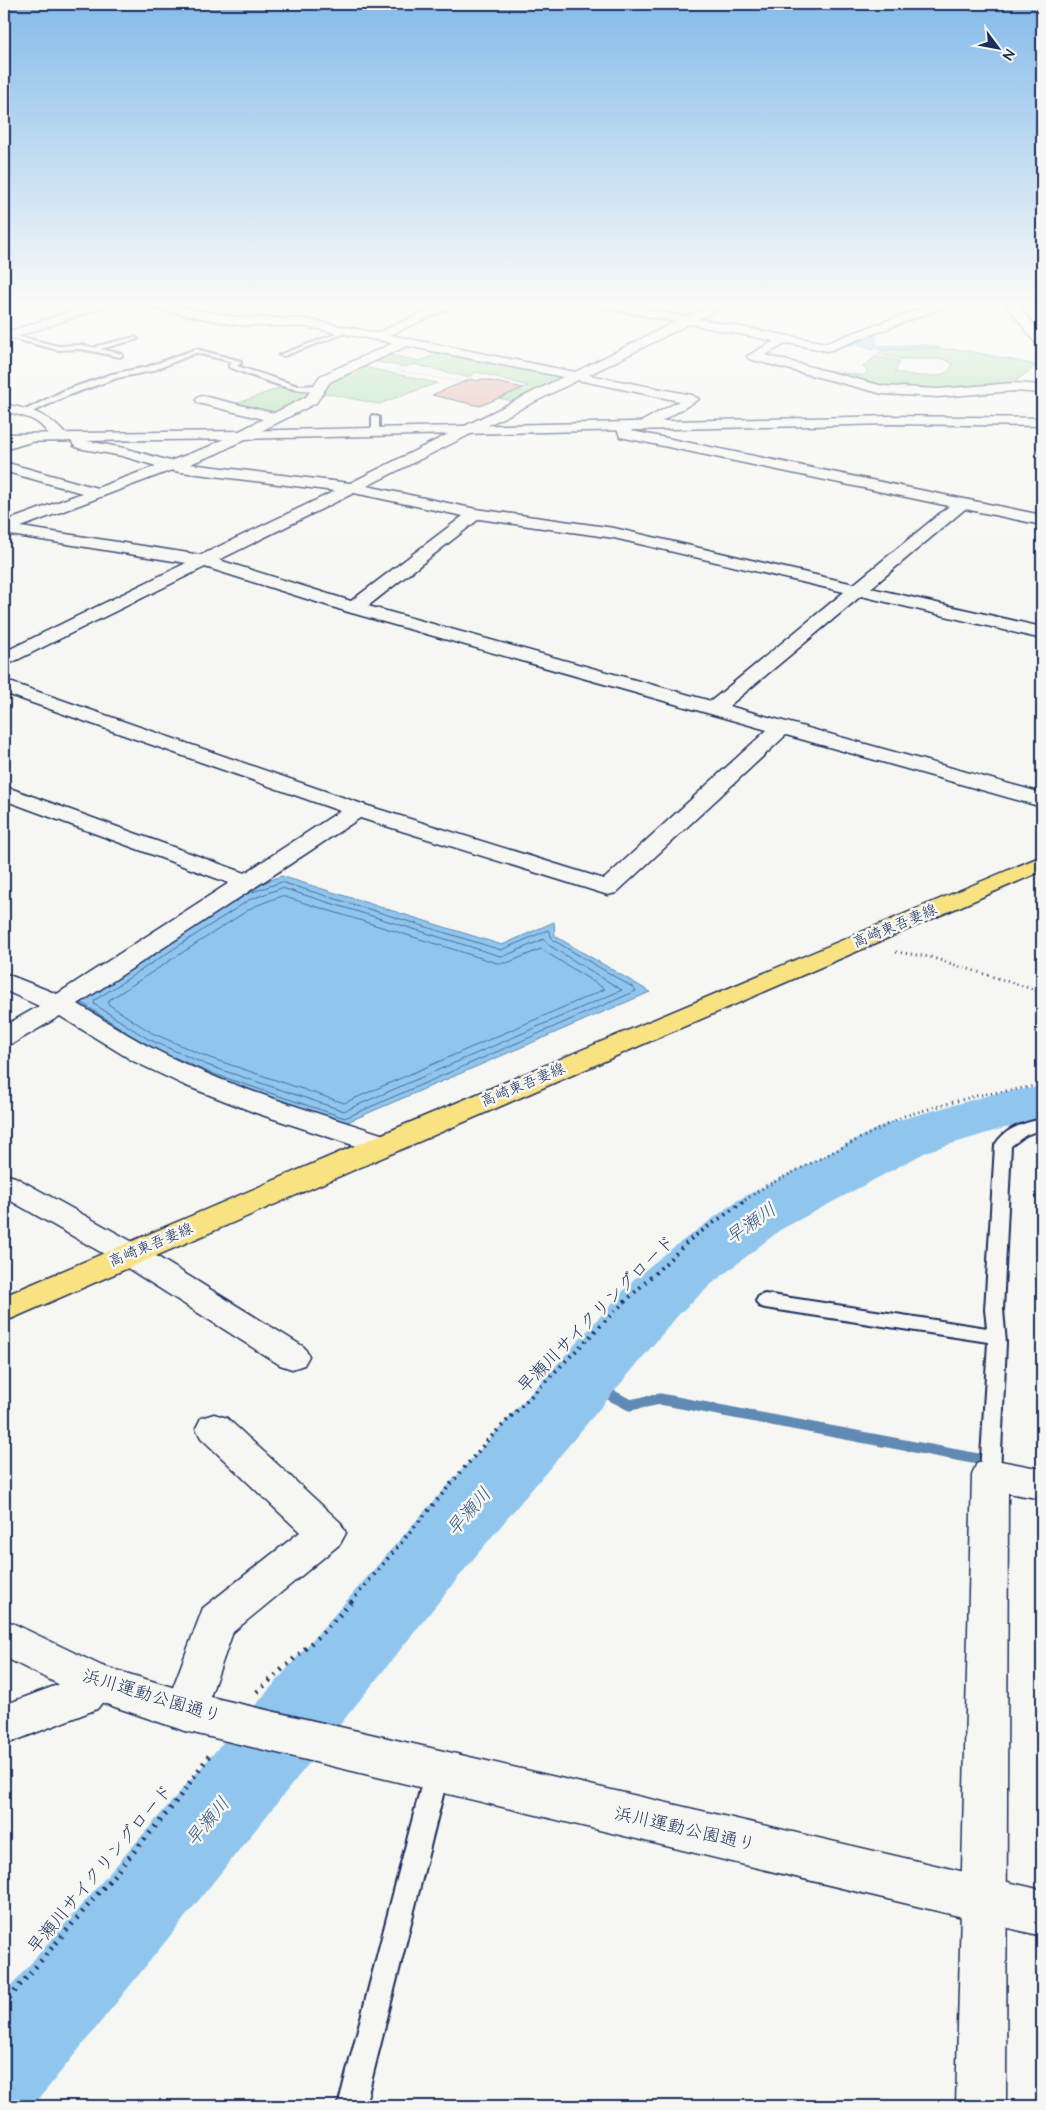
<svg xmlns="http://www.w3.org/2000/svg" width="1046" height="2110" font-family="'Architects Daughter','Klee One',sans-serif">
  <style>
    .green { fill: #9ddba2; stroke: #5c8580 }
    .water { fill: #90c6ee; stroke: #618ab4 }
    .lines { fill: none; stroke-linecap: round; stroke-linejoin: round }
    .shore { stroke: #4a6b98; stroke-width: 1 }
    .stream { stroke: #618ab4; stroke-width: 11 }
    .river { fill: #90c6ee; fill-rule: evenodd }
    .building { fill: #dfa59c; stroke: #1b2f5e }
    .lane-casing { stroke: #1b2f5e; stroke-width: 4 }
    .street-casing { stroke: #1b2f5e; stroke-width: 3 }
    .secondary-casing { stroke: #1b2f5e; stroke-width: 3 }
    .primary-casing { stroke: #1b2f5e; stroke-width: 3 }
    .path-far3 { stroke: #1b2f5e; stroke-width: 1; stroke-dasharray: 0.5 2; stroke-linecap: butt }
    .path-far2 { stroke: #1b2f5e; stroke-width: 3; stroke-dasharray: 1 4; stroke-linecap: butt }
    .path-far1 { stroke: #1b2f5e; stroke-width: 4; stroke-dasharray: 2 5; stroke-linecap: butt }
    .path { stroke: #1b2f5e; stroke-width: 5; stroke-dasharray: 2 6; stroke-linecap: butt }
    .lane { fill: #f6f6f2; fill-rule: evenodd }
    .street { fill: #f6f6f2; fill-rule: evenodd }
    .secondary { fill: #f6f6f2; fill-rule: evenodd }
    .primary { fill: #f8e281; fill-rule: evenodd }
    .labels { text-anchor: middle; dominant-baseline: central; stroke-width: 5; stroke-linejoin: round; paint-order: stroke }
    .street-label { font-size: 15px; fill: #1b2f5e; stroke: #f6f6f2 }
    .near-street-label { font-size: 18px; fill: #1b2f5e; stroke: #f6f6f2 }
    .near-water-label { font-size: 19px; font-style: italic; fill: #385582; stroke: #f6f6f2 }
  </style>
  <rect width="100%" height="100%" fill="#f6f6f2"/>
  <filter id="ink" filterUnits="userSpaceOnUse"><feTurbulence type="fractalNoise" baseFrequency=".02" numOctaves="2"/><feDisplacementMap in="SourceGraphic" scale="10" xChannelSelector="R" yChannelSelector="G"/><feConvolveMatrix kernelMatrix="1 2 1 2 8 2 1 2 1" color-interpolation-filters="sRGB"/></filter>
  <g filter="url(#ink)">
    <path class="green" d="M916 348 963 350 1037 365 1010 385 937 391 884 388 820 372 825 370 863 376 868 371 863 367 875 357 900 361 895 372C912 375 946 383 953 364L944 359H904L878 354 884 350Z
      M444 351 560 376 561 377 512 401 499 398 528 386 477 372 467 377 413 364 405 367 372 361 386 354 420 361Z
      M359 366 437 383 379 404 324 393 326 384 331 380Z
      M285 386 296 389 313 390 311 395 273 416 230 406Z"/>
    <path class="water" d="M869 335 877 337 875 345C893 348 925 341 939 348L884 350 846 344Z
      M281 876 502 945 554 922 555 936 650 992 345 1123 203 1076 143 1049 76 1005 245 890Z"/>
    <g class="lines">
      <path class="shore" d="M282 888 500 956 507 955 544 939 550 946 622 990 344 1111 207 1065 148 1039 94 1004 95 1000 249 900Z
        M282 896 497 963H507L541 949 605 989 344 1103 210 1058 152 1033 108 1004 109 1000 253 907Z
        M82 1003 125 1031
        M174 1057 205 1071 345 1118 636 991 634 988 553 940 548 930 501 950 281 882 247 894 235 902"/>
      <path class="stream" d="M582 1380 630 1405 660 1399 978 1459"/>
      <path class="river" d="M1042 1087V1123L1004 1128 928 1151 780 1230 714 1282 680 1313 474 1558 38 2100 22 2106H4V1994L422 1514 634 1279 670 1250 738 1200 888 1123 1001 1092Z"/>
    </g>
    <path class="building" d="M471 379 477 381 481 379 523 388 480 406 432 395Z"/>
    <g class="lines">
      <defs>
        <path id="lane" d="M346 330 351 331 284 356 279 355Z
          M9 334 58 346 81 345 96 348 97 346 135 337 138 339 100 349 122 354V356L120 357 81 349 58 350 7 337 6 336Z
          M196 349 241 361V363L237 366 298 386 319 385 323 387C304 400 249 374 229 367V365L233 362 196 353 152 371 117 378 69 395 28 414 21 412 63 391 112 374 147 367Z
          M372 415 379 417V434L372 432Z
          M1042 1119V1129L1026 1135 1011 1146 1003 1310 1006 1343 1000 1474 997 1480 990 1482 983 1480 980 1474 988 1342 765 1308 759 1306 756 1301 759 1296 765 1294 987 1328 985 1310 995 1145C1005 1128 1024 1123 1042 1119Z
          M437 1760 445 1763 449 1771 365 2106H338L425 1771 429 1763Z"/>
        <path id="street" d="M99 302H116L114 304 4 341V333Z
          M130 302H153L236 317 306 319 376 333 447 302H462L460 304 390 335 575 372 675 322 590 305 584 302H607L686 317 716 302H730L728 304 699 319 826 343 938 302H954L952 304 831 350 827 351 788 343 765 355 883 386 938 389 1014 383 1042 385V393L1014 391 938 397 883 394 749 359 747 356 774 341 689 324 589 375 692 395 699 399 647 430H637L635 427 637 424 679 401 578 380 367 486 476 509 614 528 854 584 949 506 625 438 620 437 617 429 619 426H629L632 431 1042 515V525L965 509 871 588 1042 627V639L861 596 729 706 1042 793V807L786 735 616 893 608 895 360 818 78 1004C103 1019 128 1036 154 1049 229 1088 313 1111 393 1138L398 1145 393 1152 383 1155 256 1113 184 1085 133 1061 60 1016 14 1043 4 1045V1026L39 1006 4 990V973L57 994 229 883 4 800V786L245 873 340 811 4 693V680L365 805 604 879 767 730 348 612 205 567 11 663 4 665V652L186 563 4 534V522L82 493 4 471V462L97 488 156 466 122 456 78 448 74 446 70 438 72 435H82L87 441 124 448 170 461 208 447 263 419 198 403 196 400 198 397 203 396 274 413 306 397 320 376 393 343 306 327 236 325 136 305ZM407 346 563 377 350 483 190 464 218 453 316 403 330 382ZM172 470 173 471 335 491 201 555 21 527ZM354 493 463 516 351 601 219 560ZM479 519 614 538 844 592 711 701 368 606Z
          M1004 302H1042V308L1019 306 1042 335V347L1038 346Z
          M4 404C30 409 52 415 68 438L66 441C52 444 48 430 38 423 28 416 15 414 4 412Z
          M26 435 31 436 33 439 31 442 4 450V441Z
          M4 1174 15 1177 140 1246 304 1347 309 1356 304 1365 292 1369 280 1365 118 1262 4 1197Z
          M214 1414 227 1418 340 1522 346 1533 340 1544 233 1632 200 1725 185 1731 170 1725 164 1711 203 1608 300 1532 201 1438 196 1428 201 1418Z
          M990 1459 1042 1469V1499L1008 1493 1006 2106H956L972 1474 977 1463Z
          M94 1663 108 1669 114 1682 108 1695 97 1709 4 1745V1705L68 1681 80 1669Z"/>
        <path id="secondary" d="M892 416 1042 418V426L892 424 241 439 4 442V434L241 431Z
          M4 1619 102 1666 185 1691 1042 1890V1936L185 1731 80 1695 4 1657Z"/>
        <path id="primary" d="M1042 856V871L4 1322V1296L373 1138Z"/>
      </defs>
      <use href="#lane" class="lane-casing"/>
      <use href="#street" class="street-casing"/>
      <use href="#secondary" class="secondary-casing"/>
      <use href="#primary" class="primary-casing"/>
      <path class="path-far3" d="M867 354 904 360
        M396 370 461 382"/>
      <path class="path-far2" d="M896 952 930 957 1042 992
        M741 1203 764 1187 904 1116 975 1096 1042 1085"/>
      <path class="path-far1" d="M351 1602 487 1441 613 1313 692 1238 743 1202"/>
      <path class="path" d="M257 1692 319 1636 353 1601
        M4 2004 172 1807 211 1753"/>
      <use href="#lane" class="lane"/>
      <use href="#street" class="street"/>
      <use href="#secondary" class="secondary"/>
      <use href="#primary" class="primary"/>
    </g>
  </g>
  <linearGradient id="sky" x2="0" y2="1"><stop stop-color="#85bbea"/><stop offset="0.51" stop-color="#fbfbf9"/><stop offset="1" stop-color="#fbfbf9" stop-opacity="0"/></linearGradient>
  <rect width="1046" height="597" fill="url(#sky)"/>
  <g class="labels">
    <g class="street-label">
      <text transform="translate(895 926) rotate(-23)">高崎東吾妻線</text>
      <text transform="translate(523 1085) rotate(-23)">高崎東吾妻線</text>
      <text transform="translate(151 1245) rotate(-23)">高崎東吾妻線</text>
    </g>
    <g class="near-street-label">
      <text transform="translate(596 1314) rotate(-45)">早瀬川サイクリングロード</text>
      <text transform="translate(152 1696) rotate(17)">浜川運動公園通り</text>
      <text transform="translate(685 1829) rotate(13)">浜川運動公園通り</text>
      <text transform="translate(100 1869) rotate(-50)">早瀬川サイクリングロード</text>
    </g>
    <g class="near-water-label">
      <text transform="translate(751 1224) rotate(-35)">早瀬川</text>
      <text transform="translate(469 1512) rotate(-49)">早瀬川</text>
      <text transform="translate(208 1822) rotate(-50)">早瀬川</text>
    </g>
  </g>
  <rect width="1046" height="2110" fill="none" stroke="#f6f6f2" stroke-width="20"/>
  <rect x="10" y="10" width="1026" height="2090" fill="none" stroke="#1b2f5e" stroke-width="2" filter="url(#ink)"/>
  <g transform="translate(998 48) rotate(122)" stroke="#f6f6f2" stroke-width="4" paint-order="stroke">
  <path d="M0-4L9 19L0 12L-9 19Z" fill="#1b2f5e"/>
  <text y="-8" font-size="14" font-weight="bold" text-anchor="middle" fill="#1b2f5e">N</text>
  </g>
</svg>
